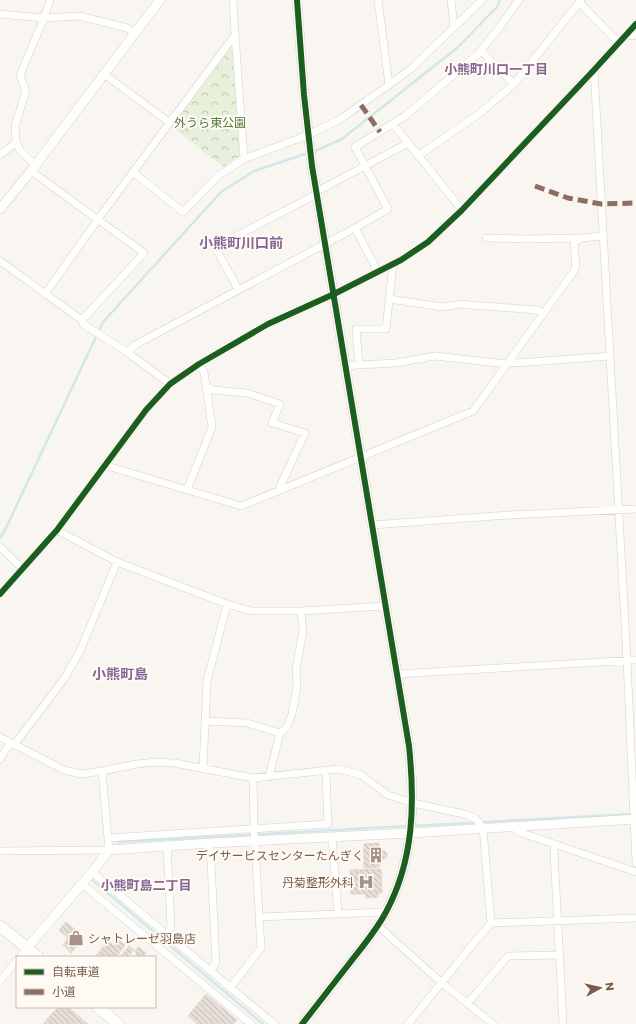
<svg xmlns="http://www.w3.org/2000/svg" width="636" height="1024" font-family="Poppins,'Noto Sans JP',sans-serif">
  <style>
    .park { fill: url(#park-crowns) }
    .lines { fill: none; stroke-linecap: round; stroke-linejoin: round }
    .stream { stroke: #d0e8ea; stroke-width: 2.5 }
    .building { fill: url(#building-back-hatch); stroke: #e2d8d2 }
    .minor-casing { stroke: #d7d1cb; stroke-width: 8 }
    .tertiary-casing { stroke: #d7d1cb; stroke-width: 10 }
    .secondary-casing { stroke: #d9d2cb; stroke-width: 12 }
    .minor { stroke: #fefefd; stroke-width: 7 }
    .tertiary { stroke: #fefefd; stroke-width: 9 }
    .secondary { stroke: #fefefd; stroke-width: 11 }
    .quiet { stroke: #8d6e63; stroke-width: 5; stroke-dasharray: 10 5; stroke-linecap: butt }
    .cycleway-casing { stroke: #fffaf3; stroke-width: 8 }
    .cycleway { stroke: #1b5e20; stroke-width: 6 }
    .labels { text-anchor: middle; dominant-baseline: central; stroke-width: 4; stroke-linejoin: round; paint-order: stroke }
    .park-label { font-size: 12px; fill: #537a41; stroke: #fffaf3 }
    .poi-label { font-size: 12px; fill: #7a5c4d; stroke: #fffaf3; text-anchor: end }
    .neighbourhood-label { font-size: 13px; font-weight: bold; fill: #846695; stroke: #fffaf3 }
    .quarter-label { font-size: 14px; font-weight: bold; fill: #846695; stroke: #fffaf3 }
  </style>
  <defs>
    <pattern id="park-crowns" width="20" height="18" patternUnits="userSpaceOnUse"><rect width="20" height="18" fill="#e7f0db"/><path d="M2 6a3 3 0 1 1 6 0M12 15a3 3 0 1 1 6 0" fill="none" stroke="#c0c6b4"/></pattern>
    <pattern id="building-back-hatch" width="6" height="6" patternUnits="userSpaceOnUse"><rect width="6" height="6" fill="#e6ded7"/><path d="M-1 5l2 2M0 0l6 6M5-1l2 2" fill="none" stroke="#bfb7b1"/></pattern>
  </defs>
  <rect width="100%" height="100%" fill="#f9f5f0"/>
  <path class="park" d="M232 46 240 156 224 167 172 127Z"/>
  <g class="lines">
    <path class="stream" d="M0 538 6 528 103 322 221 192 254 171 320 149 342 139 458 47 497 7 500 0
      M413 826 634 814
      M118 842 408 826
      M91 879 263 1024"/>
  </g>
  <path class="building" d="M379 843V848L387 853V857L379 862V867L364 868V844Z
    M381 869 382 893H378V897L366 898V894H351L350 870Z
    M66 922 84 937 71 953 63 945 68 938 59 930Z
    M119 940 125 945 116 957H95L108 941 114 946Z
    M129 946 134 950 130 954 128 957H120Z
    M138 947 146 953 143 957H134L137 954 135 951Z
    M206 994 237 1020 233 1024H197L188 1016Z
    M58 1007H68L88 1024H43Z"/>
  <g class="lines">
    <defs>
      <path id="minor" d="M233 0 235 35
        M451 0 454 27
        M579 2 619 43
        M0 14 44 18 79 16 127 28 135 34
        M627 35 633 36 636 35
        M481 51 514 84
        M594 70 627 660 636 863
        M104 74 170 123
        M389 85 412 68 482 0
        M393 124 462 210
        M0 155 17 142
        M418 156 480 113 514 84 581 0
        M244 159 308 135 339 120 389 85 378 0
        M35 165 19 149 16 141 15 126 26 91 20 75 44 18 50 0
        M31 171 144 253 82 320
        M316 192 408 143
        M355 228 378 272
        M486 238 525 239 581 238
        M0 261 82 320 83 324 127 352 170 384
        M238 289 215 247 317 194
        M45 294 98 219 235 35 244 159 218 176 183 212 133 172
        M389 299 443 307 460 304 471 305 537 310 543 313
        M127 352 135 345 355 228 388 209 355 147 405 116 478 54 499 28 519 0
        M509 362 517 363 610 356
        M359 365 396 363 435 356 507 364
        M346 366 359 365 356 329H386L393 264
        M206 386 212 390 247 393 280 404 272 423 305 433 278 491
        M104 465 241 506 473 411 574 271 576 267 574 243 581 238 602 236
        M187 490 212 427 204 372 199 364
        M372 525 509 515 636 509
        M57 530 117 562 227 604 251 611H301L385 606
        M0 547 23 569
        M0 594 57 530 146 410 170 384 199 364 268 324 334 294 401 260 428 242 462 210 594 70 636 24
        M397 674 636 660
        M206 721 247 723 280 733
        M0 737 64 770 81 774 102 771 137 764 157 762 174 763 253 778 339 769 361 775 388 795 413 803 468 815 476 819 483 828 491 923 473 944 408 1024
        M14 745 64 679 80 651 117 562
        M0 759 10 743
        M203 768 207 681 227 604
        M269 777 280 733 287 727 292 714 297 687 296 669 303 631 301 611
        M512 826 519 832 636 872
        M332 837 338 914
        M108 838 328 824 326 772
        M210 843 216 962 211 971
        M554 844V851L563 1024
        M0 851 109 850 102 771
        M92 872 274 1024
        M82 884 251 1024
        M260 917 386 912
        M491 923 636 918
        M378 926 442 983 493 1024
        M166 935 171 927 167 845
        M20 957 27 948
        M0 981 17 960
        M230 988 261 948 254 828 253 778
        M468 1003 508 956 559 955"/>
      <path id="tertiary" d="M297 0 304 95 312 166 409 746C415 803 414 860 386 912 376 931 362 947 349 964 333 984 318 1004 302 1024
        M0 209 31 171 160 0
        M27 948 92 872 109 850 210 843 410 833 636 819"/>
      <path id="secondary" d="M0 926 38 957
        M98 1007 118 1024"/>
    </defs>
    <use href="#minor" class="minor-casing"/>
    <use href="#tertiary" class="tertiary-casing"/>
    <use href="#secondary" class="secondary-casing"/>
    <use href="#minor" class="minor"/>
    <use href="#tertiary" class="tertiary"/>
    <use href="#secondary" class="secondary"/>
    <path class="quiet" d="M361 105 380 132
      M535 186 568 198 601 204 636 203"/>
    <defs>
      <path id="cycleway" d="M297 0 304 95 312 166 409 746C415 803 414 860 386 912 376 931 362 947 349 964 333 984 318 1004 302 1024
        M0 594 57 530 146 410 170 384 199 364 268 324 334 294 401 260 428 242 462 210 594 70 636 24"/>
    </defs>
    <use href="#cycleway" class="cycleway-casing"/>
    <use href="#cycleway" class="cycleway"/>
  </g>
  <defs>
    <symbol id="building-bare" viewBox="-9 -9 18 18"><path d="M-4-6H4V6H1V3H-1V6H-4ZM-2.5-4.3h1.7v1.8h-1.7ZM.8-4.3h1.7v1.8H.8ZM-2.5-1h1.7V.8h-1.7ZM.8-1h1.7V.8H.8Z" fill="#a69286" stroke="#fffaf3" stroke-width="2.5" paint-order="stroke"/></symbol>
    <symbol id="hospital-bare" viewBox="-9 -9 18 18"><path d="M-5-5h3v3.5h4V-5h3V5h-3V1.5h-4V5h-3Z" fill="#a69286" stroke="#fffaf3" stroke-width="2.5" paint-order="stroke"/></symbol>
    <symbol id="shop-bare" viewBox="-9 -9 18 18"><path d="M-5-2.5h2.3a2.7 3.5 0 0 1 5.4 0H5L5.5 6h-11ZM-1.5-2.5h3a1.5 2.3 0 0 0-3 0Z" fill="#a69286" stroke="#fffaf3" stroke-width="2.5" paint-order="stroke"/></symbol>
  </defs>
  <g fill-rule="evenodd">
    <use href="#building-bare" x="365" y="844" width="22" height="22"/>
    <use href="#hospital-bare" x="355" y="871" width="22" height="22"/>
    <use href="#shop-bare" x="65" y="927" width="22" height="22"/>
  </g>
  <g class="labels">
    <g class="park-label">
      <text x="210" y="122">外うら東公園</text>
    </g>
    <g class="poi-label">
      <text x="364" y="855">デイサービスセンターたんぎく</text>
      <text x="354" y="882">丹菊整形外科</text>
      <text x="88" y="938" text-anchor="start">シャトレーゼ羽島店</text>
    </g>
    <g class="neighbourhood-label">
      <text x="496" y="69">小熊町川口一丁目</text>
      <text x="146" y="885">小熊町島二丁目</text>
    </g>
    <g class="quarter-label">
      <text x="241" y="243">小熊町川口前</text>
      <text x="120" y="674">小熊町島</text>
    </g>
  </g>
  <rect x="16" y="956" width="140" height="52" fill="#fffaf3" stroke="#cabbb1"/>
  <rect x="24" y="969" width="20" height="6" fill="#1b5e20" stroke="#cabbb1"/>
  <text x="52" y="976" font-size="12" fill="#7a5c4d">自転車道</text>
  <rect x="24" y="989" width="20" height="6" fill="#8d6e63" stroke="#cabbb1"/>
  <text x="52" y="996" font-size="12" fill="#7a5c4d">小道</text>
  <g transform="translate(600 988) rotate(82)" stroke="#fffaf3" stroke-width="3" paint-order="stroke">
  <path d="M0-3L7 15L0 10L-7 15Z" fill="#7a5c4d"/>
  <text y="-6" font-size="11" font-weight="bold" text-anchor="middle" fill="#7a5c4d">N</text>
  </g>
</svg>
